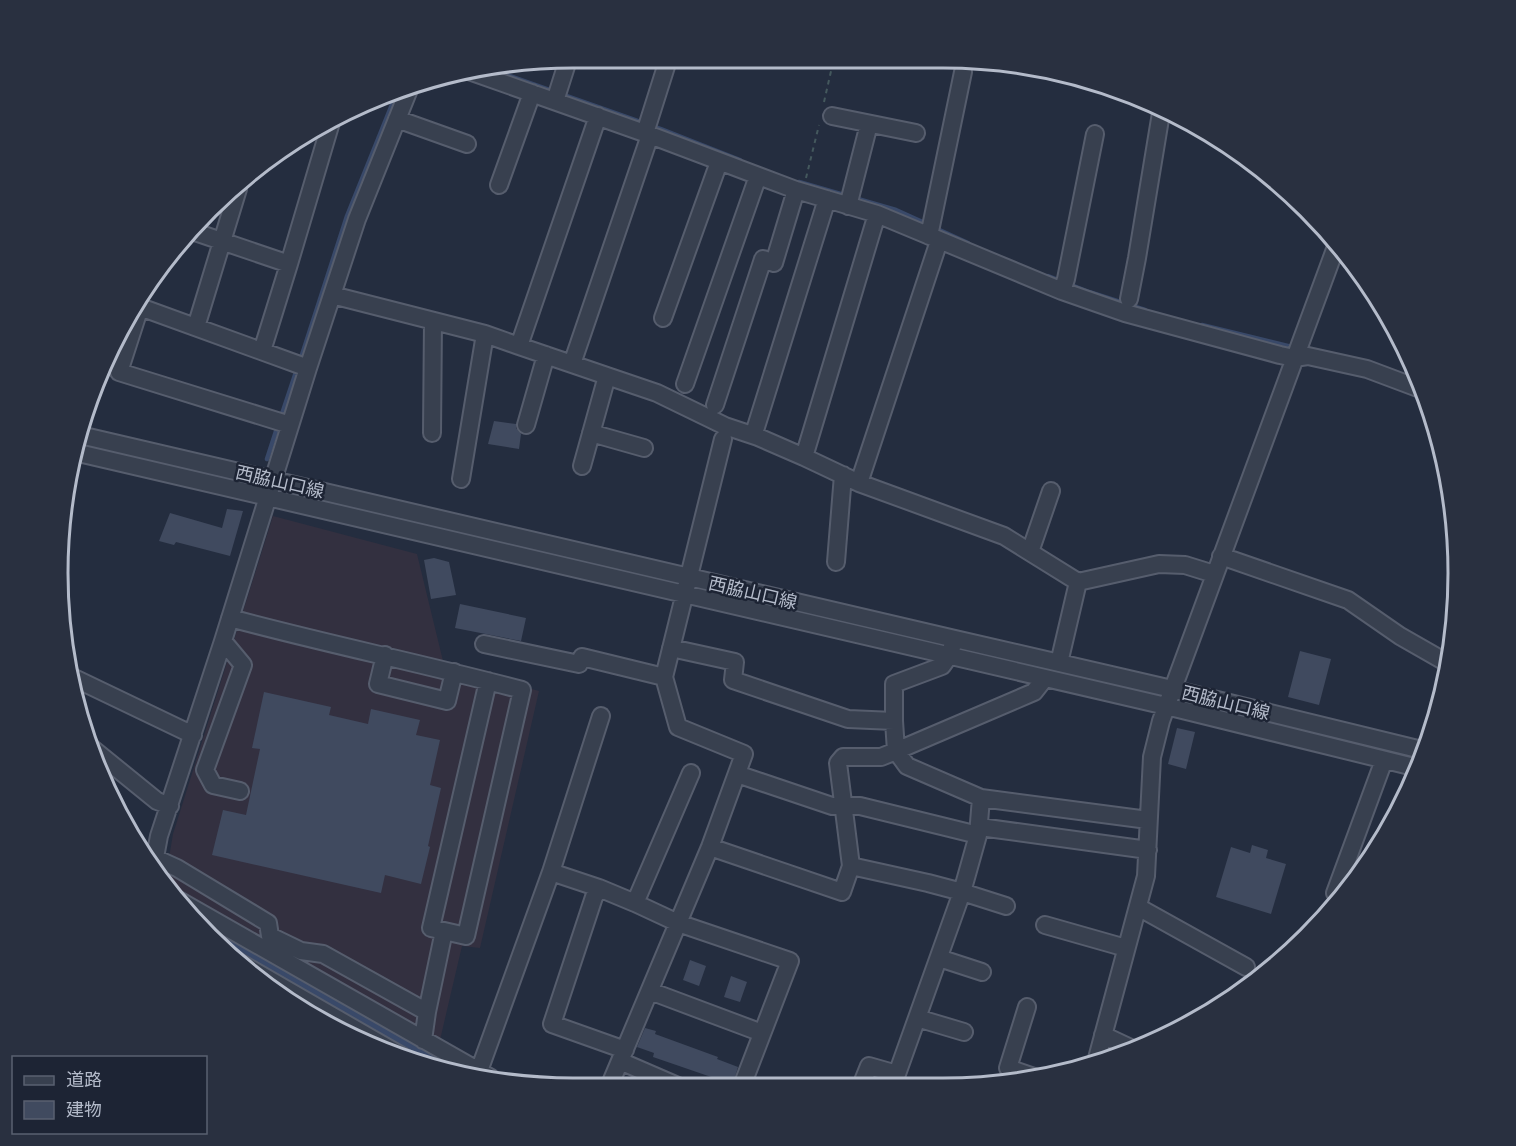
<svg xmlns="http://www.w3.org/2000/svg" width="1516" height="1146" font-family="Barlow,'Noto Sans JP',sans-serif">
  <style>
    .medical { fill: #333040 }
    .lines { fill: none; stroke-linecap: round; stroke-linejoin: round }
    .stream { stroke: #394969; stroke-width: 4.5 }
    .river { stroke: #394969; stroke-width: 26 }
    .building { fill: #404a5f }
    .minor-casing { stroke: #565d6d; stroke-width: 20 }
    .path { stroke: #44585d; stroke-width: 2; stroke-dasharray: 4.5 4.5; stroke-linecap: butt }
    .minor { stroke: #38404f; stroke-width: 16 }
    .labels { text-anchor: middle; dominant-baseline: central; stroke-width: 5; stroke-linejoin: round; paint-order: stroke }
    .street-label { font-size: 18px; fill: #b4bbca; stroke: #1d2434 }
    .rim { fill: none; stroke: #b4bbca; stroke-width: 3 }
  </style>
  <rect width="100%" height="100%" fill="#242d3f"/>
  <path class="medical" d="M273 516 417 554 444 665 539 691 480 948 462 946 440 1040 165 882 173 834Z"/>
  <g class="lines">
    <path class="stream" d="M487 68 661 129 740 160
      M799 182 896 210 927 224
      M935 228 968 243
      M1048 276 1089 292 1145 310
      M1202 325 1296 348
      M300 361 347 216 397 92
      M281 417 297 369
      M267 459 278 425"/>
    <path class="river" d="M204 930 446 1069"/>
  </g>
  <path class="building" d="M494 421 516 424V428L521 434 519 449 488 444Z
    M227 509 243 511 230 556 176 542 174 545 159 541 170 513 222 528Z
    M434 558 449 562 456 595 431 599 424 560Z
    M460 604 526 618 521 641 455 628Z
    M1300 651 1331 659 1319 705 1288 697Z
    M264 692 331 707 329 715 368 724 371 709 420 720 416 735 440 740 430 785 441 788 428 846 430 847 421 884 385 875 381 893 212 855 223 810 246 815 260 749 252 748Z
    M1177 728 1195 732 1186 769 1168 764Z
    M1252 845 1268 850 1266 858 1286 864 1271 914 1216 897 1231 847 1250 853Z
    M690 960 706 966 699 986 683 980Z
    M731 976 747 982 740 1002 724 997Z
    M645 1028 656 1031 655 1034 718 1057 717 1059 738 1067 732 1087 716 1082 717 1079 653 1057 654 1053 637 1047Z"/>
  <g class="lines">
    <defs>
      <path id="minor" d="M469 71 650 135 796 190 877 214 1062 291 1125 313 1280 355 1294 358 1308 356 1367 369 1423 390
        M555 101 569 57
        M832 116 916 133
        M397 119 467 144
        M645 133 669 57
        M499 185 532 93
        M848 206 869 124
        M189 230 289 264 332 119
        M929 236 963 72
        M1062 291 1066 279 1095 134
        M332 295 485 334 461 479
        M1129 299 1137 258 1161 113
        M663 318 719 162
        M196 327 238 189
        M485 334 519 346 598 116
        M519 346 607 376 582 466
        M262 351 289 264
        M572 364 650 135
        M607 376 657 393 725 426 758 437 804 457 859 483 1004 536 1078 582
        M685 384 758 176
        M715 405 763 259 774 263 796 190
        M290 425 119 372 140 307 308 368
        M526 425 546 355
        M756 427 827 199
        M432 433 433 321
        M591 433 644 448
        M80 435 955 639 1172 689 1426 751
        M74 452 1166 706 1418 768
        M804 457 877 214
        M859 483 939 241
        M1030 552 1051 491
        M1221 556 1348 600 1400 636 1449 664
        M836 562 843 475
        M230 618C326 644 425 664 522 690L466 936 431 928 488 681
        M223 641 243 665 205 770 213 785 240 791
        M484 644 579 664 582 657 664 677
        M671 648 735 662 733 680 848 719 894 721V684L942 666 949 656 952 647
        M385 655 378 684 447 701 454 672
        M1059 663 1078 582 1159 564 1185 565 1214 574
        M72 677 193 735
        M894 721 896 751 1034 692 1045 678
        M88 745 157 801 170 806
        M737 774 832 806H860L978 835
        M980 827 1148 850
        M710 847 842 892 851 866 838 763 843 757H881L896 751 907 766 981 798 1148 820
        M155 858 177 868 268 923 270 936 301 951 323 954 427 1012 423 1040
        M851 866 928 883 962 892 978 835 981 798
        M153 868 159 836 223 641 308 368 357 219 410 87
        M551 872 601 716
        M1335 893 1384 760
        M173 897 491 1078
        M635 903 678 923 790 961 742 1086
        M1138 907 1246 967
        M1045 925 1126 948
        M230 957 414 1063
        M939 958 982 972
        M650 991 762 1033
        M1027 1007 1008 1068 1037 1078
        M427 1012 444 931
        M917 1018 964 1032
        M1103 1035 1137 1051
        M625 1050 552 1024 594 897 599 888 635 903 691 773
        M620 1061 680 1087
        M1096 1062 1146 876 1152 757 1161 721 1337 244
        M479 1071 551 872 599 888
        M861 1086 869 1066 897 1074 962 892 1006 906
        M609 1087 710 847 744 754 678 727 664 677 723 439"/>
    </defs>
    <use href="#minor" class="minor-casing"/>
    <path class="path" d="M824 102 834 58
      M806 178 819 125"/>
    <use href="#minor" class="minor"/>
  </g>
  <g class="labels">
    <g class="street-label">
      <text transform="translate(280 481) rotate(13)">西脇山口線</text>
      <text transform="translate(753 592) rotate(13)">西脇山口線</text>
      <text transform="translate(1226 702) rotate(14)">西脇山口線</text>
    </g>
  </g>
  <path d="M0 0H1516V1146H0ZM573 68H943A505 505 0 0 1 1448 573V573A505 505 0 0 1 943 1078H573A505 505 0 0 1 68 573V573A505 505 0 0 1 573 68Z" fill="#293040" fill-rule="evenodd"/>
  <path class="rim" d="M573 68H943A505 505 0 0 1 1448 573V573A505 505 0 0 1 943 1078H573A505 505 0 0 1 68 573V573A505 505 0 0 1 573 68Z"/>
  <rect x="12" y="1056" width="195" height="78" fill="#1d2434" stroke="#596070" stroke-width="1.5"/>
  <rect x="24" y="1076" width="30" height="9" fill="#38404f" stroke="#596070" stroke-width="1.5"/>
  <text x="66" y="1086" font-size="18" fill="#b4bbca">道路</text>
  <rect x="24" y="1101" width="30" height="18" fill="#404a5f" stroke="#596070" stroke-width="1.5"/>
  <text x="66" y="1116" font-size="18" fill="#b4bbca">建物</text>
</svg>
